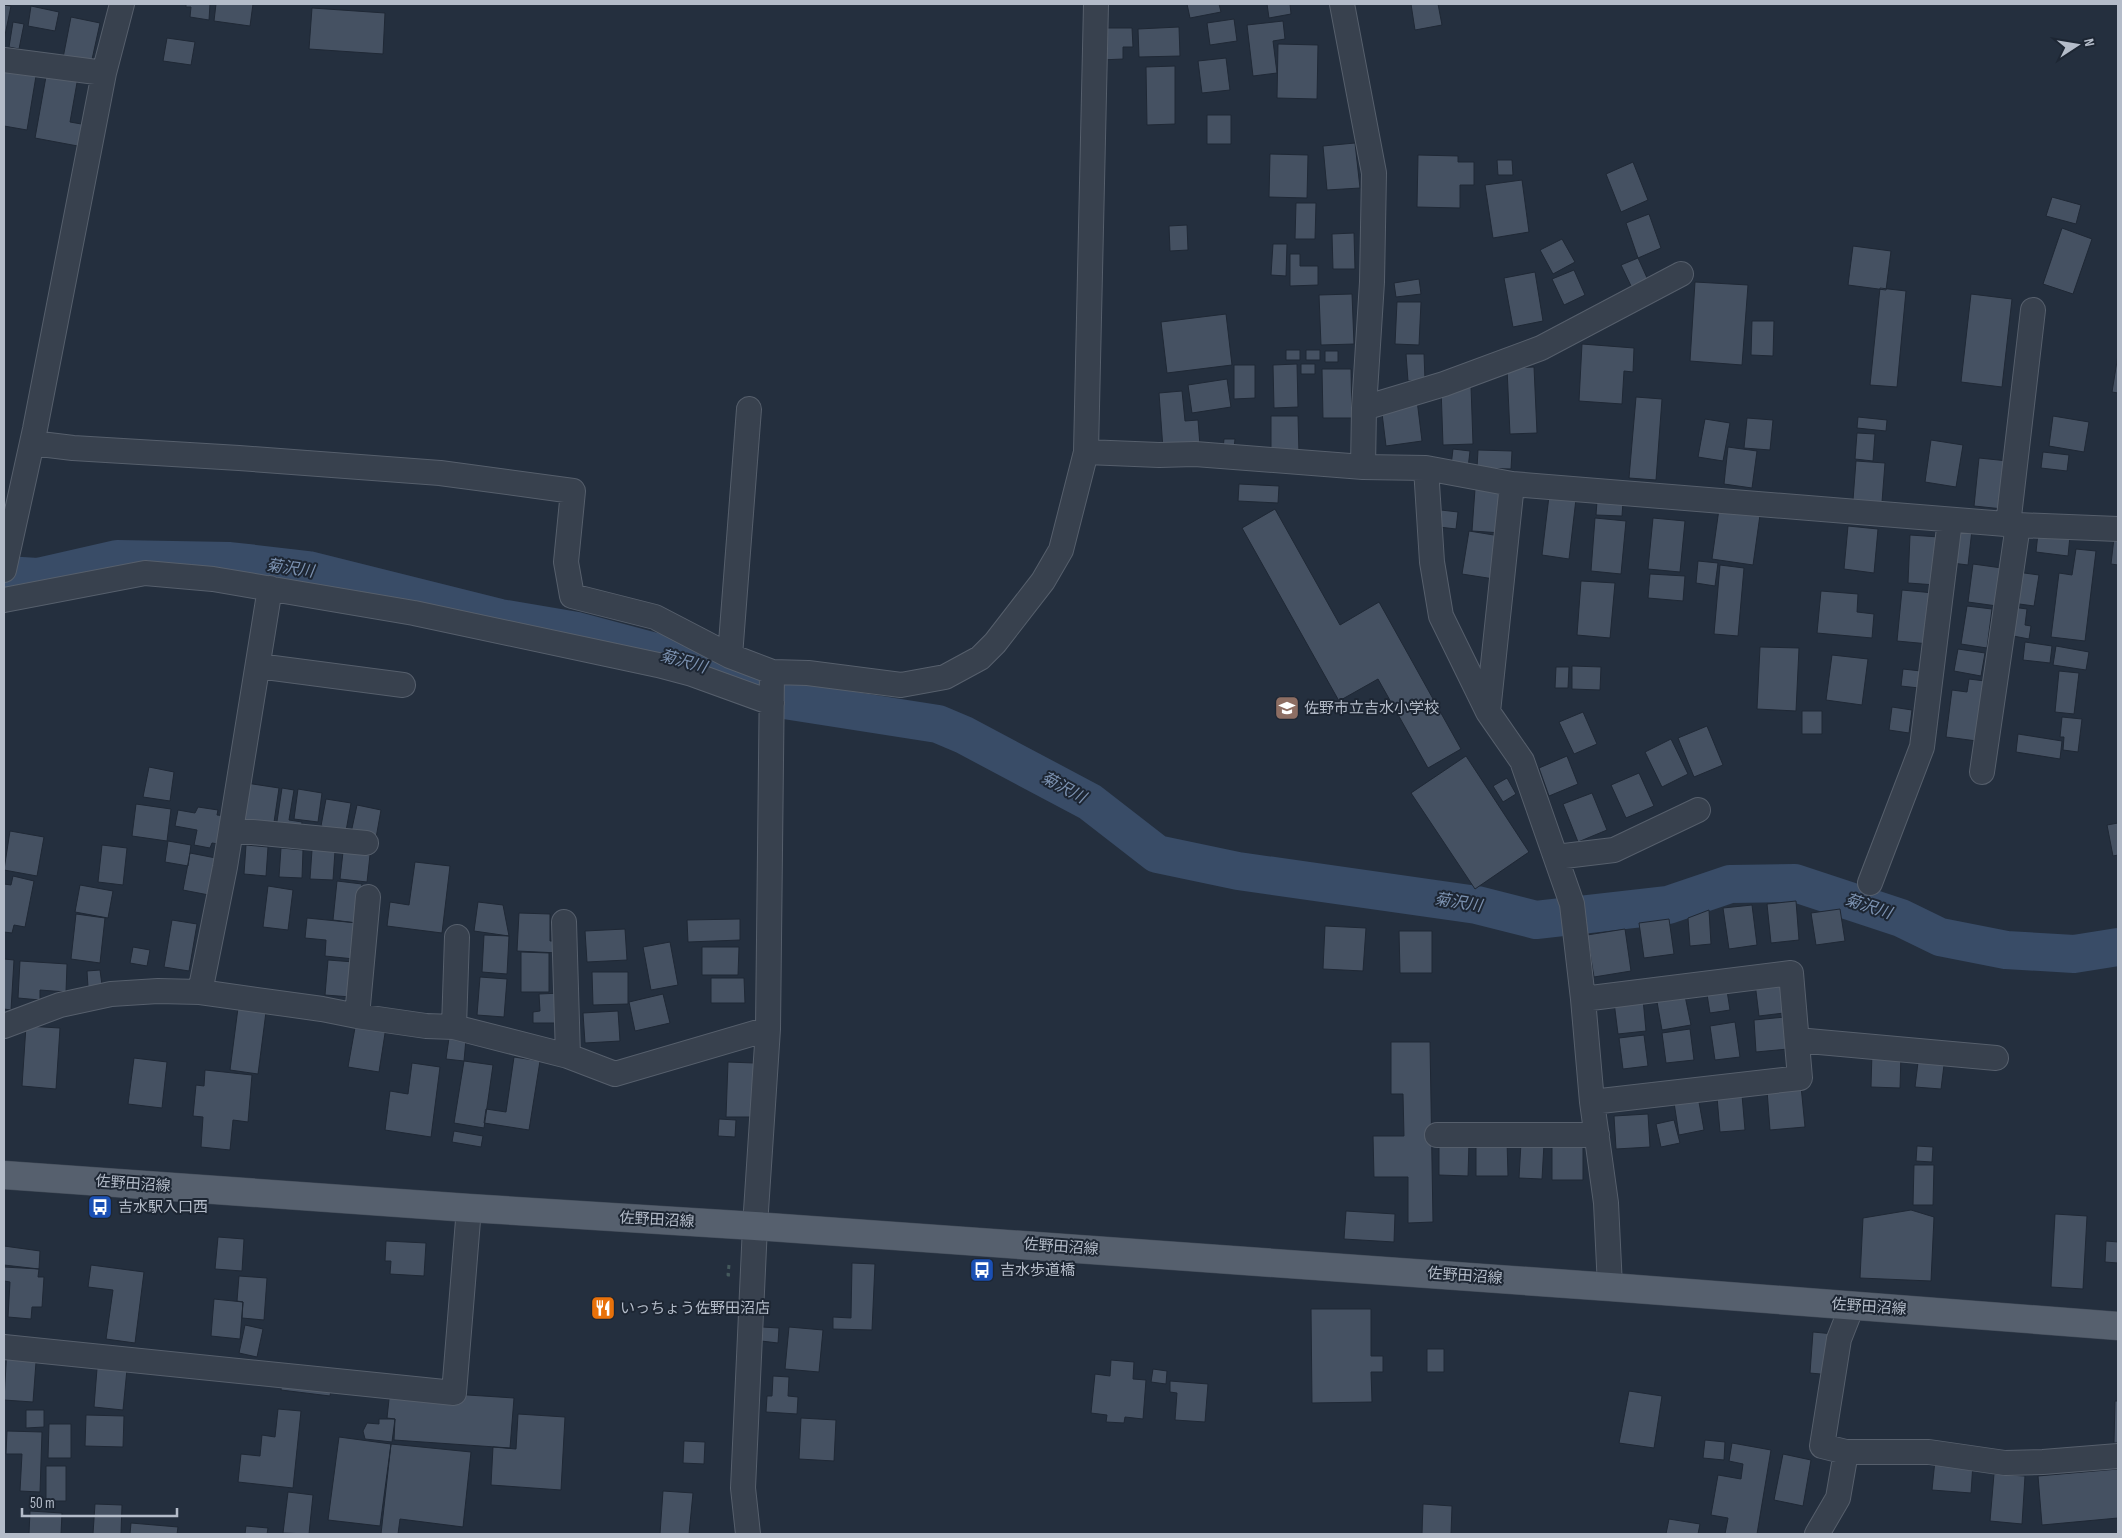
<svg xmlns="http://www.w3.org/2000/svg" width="2122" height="1538" font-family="'Sofia Sans Condensed','Noto Sans JP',sans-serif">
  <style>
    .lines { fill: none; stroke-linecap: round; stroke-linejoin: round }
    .river { stroke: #394c67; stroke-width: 38 }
    .building { fill: #455162; stroke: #1f2835 }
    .minor-casing { stroke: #565f6c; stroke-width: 26 }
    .major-casing { stroke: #414a57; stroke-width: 29 }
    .path { stroke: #44595c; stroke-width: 3; stroke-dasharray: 4 4; stroke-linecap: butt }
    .minor { stroke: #38414e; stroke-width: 24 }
    .major { stroke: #56606e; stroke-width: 28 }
    .labels { text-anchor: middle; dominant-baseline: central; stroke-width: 4; stroke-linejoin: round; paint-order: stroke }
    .poi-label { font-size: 15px; fill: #b4bcc9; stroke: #1d2633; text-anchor: start }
    .street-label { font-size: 15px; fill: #b4bcc9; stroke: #1d2633 }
    .water-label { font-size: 16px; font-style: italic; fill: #7c92b1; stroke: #1d2633 }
  </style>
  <rect width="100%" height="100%" fill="#242f3e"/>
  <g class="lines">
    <path class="river" d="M4 575 38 577 117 559 230 561 308 570 500 618 577 631 667 655 736 677 778 699 938 724 964 735 1090 802 1157 854 1238 871 1477 905 1536 920 1668 905 1730 884 1795 883 1901 918 1940 937 2006 950 2074 954 2118 947"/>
  </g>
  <path class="building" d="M186 4H210L209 20 190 17 191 7H186Z
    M216 4H253L250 26 214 21Z
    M1187 4H1219L1221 12 1190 18Z
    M1267 4H1290L1291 14 1269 18Z
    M1411 4H1438L1442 25 1415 30Z
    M4 5 11 6 4 40Z
    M31 6 59 12 55 31 28 26Z
    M312 8 385 13 383 54 309 49Z
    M71 17 100 23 91 64 63 58Z
    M1234 19 1237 41 1210 45 1207 23Z
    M1283 21 1285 39 1273 41 1277 73 1253 76 1247 25Z
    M13 22 24 24 19 49 9 47Z
    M1179 27 1180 56 1139 57 1138 29Z
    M1100 28H1132L1133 47H1123V59L1100 60Z
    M167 38 195 42 191 65 163 61Z
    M1278 44 1318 45 1317 99 1277 98Z
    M1226 58 1230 90 1202 93 1198 61Z
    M4 65 37 70 27 130 4 126Z
    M1175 66V124L1147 125 1146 67Z
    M47 71 78 77 70 122 87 125 83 147 35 138Z
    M1207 115H1231V144H1207Z
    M1355 143 1360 188 1327 190 1323 146Z
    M1270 154 1308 155 1307 198 1269 197Z
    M1418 155 1458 156V162H1474V185H1460V208L1417 207Z
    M1497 160H1512L1513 175H1498Z
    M1633 162 1648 200 1621 212 1606 174Z
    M1522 180 1529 232 1493 238 1485 185Z
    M2052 197 2081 205 2076 224 2046 216Z
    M1296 203H1316L1315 239H1295Z
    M1649 214 1661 248 1638 258 1626 223Z
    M1187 225 1188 250 1170 251 1169 226Z
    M2062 228 2092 239 2073 294 2043 284Z
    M1354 233 1355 269H1333L1332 234Z
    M1562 239 1575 262 1553 274 1540 250Z
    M1273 244H1287L1286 276 1271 275Z
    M1853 246 1891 251 1886 290 1848 285Z
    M1290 254H1300V266H1318V285L1290 286Z
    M1638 258 1648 280 1632 288 1621 265Z
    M1574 270 1585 295 1564 305 1552 279Z
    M1535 272 1543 321 1513 327 1504 278Z
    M1419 279 1421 294 1396 297 1394 283Z
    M1695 282 1748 285 1742 365 1690 361Z
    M1880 288 1906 291 1897 387 1870 385Z
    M1352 294 1354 344 1321 345 1319 295Z
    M1971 294 2012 299 2002 387 1961 382Z
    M1397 302H1421L1419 345 1395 344Z
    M1226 314 1232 365 1167 373 1161 322Z
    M1752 321H1774L1773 356 1751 355Z
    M1582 344 1634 348 1633 372 1624 371 1622 404 1579 401Z
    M1286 350H1300V360H1286Z
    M1306 350H1320V360H1306Z
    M1325 351H1338V362H1325Z
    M1406 354H1424L1425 380 1408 381Z
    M2118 355V393L2112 392Z
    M1297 364 1298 407 1274 408 1273 365Z
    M1301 364H1315V374H1301Z
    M1234 365H1255V398L1234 399Z
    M1534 367 1537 433 1510 434 1507 368Z
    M1322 369H1351L1352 418H1323Z
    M1227 379 1231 407 1192 413 1188 385Z
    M1471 386 1473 444 1443 445 1441 387Z
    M1182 391 1185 421 1198 420 1200 446 1163 449 1159 393Z
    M1636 397 1662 399 1656 480 1629 478Z
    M1417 400 1422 441 1386 446 1381 405Z
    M1271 416H1298L1299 454 1271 455Z
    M2053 416 2089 422 2084 452 2049 446Z
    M1858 417 1887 420 1886 431 1857 428Z
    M1747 418 1773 420 1770 450 1744 448Z
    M1705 419 1730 423 1723 461 1698 457Z
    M1857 433 1875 434 1873 461 1855 459Z
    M1224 439H1235L1234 449H1223Z
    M1931 440 1963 445 1956 487 1925 482Z
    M1728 447 1757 451 1752 488 1724 484Z
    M1453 449 1470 451 1468 468 1451 466Z
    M1478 450 1512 451 1511 469 1477 468Z
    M2043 452 2069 455 2067 471 2041 468Z
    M1979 458 2008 461 2003 509 1974 506Z
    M1856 461 1885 463 1882 502 1853 500Z
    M1239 484 1279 486 1278 503 1238 501Z
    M1475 489 1505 492 1502 533 1472 531Z
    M1549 496 1576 499 1569 559 1542 555Z
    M1597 501 1623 502 1622 516 1596 515Z
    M1275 509 1340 625 1379 602 1461 749 1428 768 1378 679 1339 701 1242 528Z
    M1719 509 1760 515 1753 565 1712 559Z
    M1441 510 1458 512 1456 529 1439 527Z
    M1595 518 1626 521 1621 574 1591 571Z
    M1653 518 1685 521 1680 572 1648 569Z
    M1848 526 1878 529 1874 573 1844 569Z
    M1956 528 1972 530 1968 565 1952 563Z
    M1469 531 1500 536 1494 579 1462 574Z
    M2038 533 2070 536 2068 556 2036 552Z
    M1910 535 1939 537 1936 585 1908 583Z
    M2114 538H2118V565L2111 564Z
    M2076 549 2096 551 2085 641 2051 637 2059 573 2072 575Z
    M1698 561 1718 563 1715 586 1696 583Z
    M1973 564 2002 568 1997 606 1968 602Z
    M1720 565 1744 568 1738 636 1714 634Z
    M2017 572 2039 575 2034 606 2012 603Z
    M1650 574 1685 576 1683 601 1648 598Z
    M1581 581 1615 583 1610 638 1577 635Z
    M1902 590 1934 593 1929 644 1897 641Z
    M1821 591 1858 594 1857 612 1874 614 1872 638 1817 633Z
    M1967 606 1992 609 1987 648 1961 644Z
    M2012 607 2027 609 2025 625 2031 626 2029 639 2008 635Z
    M2025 642 2052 646 2050 663 2023 660Z
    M2056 646 2089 652 2086 670 2053 665Z
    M1760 647 1799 648 1796 711 1757 709Z
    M1958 649 1985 653 1981 676 1954 671Z
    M1832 655 1868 659 1862 705 1826 700Z
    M1572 666 1601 667 1600 690 1572 689Z
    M1556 667H1569L1568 688H1555Z
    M1903 669 1921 671 1919 688 1901 686Z
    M2059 671 2079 673 2074 714 2055 712Z
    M1969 679 1985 681 1977 741 1946 737 1952 690 1967 692Z
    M1892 707 1912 710 1909 733 1889 730Z
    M1802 711H1822V734H1802Z
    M1583 712 1597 744 1574 754 1559 722Z
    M2062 717 2082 719 2078 752 2063 750 2064 737H2060Z
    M1707 726 1723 765 1694 777 1678 738Z
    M2018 734 2062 741 2060 759 2016 752Z
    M1671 739 1688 774 1662 787 1645 752Z
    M1466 756 1529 852 1475 889 1411 793Z
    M1567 756 1578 784 1549 796 1539 768Z
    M149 767 174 772 170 801 143 797Z
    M1639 773 1654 806 1626 818 1611 785Z
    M1507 778 1516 794 1503 802 1493 786Z
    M246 783 279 788 273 829 240 824Z
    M282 788 294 790 289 820 302 822 301 832 276 828Z
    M298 789 322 793 318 822 294 819Z
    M1592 793 1607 830 1578 842 1563 804Z
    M326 799 351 803 346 831 321 826Z
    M136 804 171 809 167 841 132 836Z
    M357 805 381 810 376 838 351 833Z
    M198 807 218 810 217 815 227 816 224 845 212 843 210 848 194 845 197 830 175 826 178 810 195 813Z
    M2118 823V855L2113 856 2107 825Z
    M10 831 44 837 37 876 4 870Z
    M168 841 191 845 188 866 165 862Z
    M102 845 127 848 123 885 98 882Z
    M246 845 268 847 266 876 244 874Z
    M281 848 303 850 302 878 279 877Z
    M312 850 335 851 333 880 310 879Z
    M343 852 370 855 367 882 340 879Z
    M190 853 221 859 214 896 183 890Z
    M415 862 450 866 442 933 387 926 390 902 409 905Z
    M13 876 34 881 25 927 14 925 12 933 4 932V884L11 885Z
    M337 881 362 884 357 923 333 920Z
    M80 885 113 891 108 918 75 912Z
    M268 886 293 890 288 930 263 927Z
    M1796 901 1799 940 1771 943 1767 904Z
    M478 902 503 905 509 936 474 931Z
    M1752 905 1757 945 1729 949 1723 908Z
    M1840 909 1845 941 1816 945 1811 913Z
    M1709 910 1711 944 1690 946 1688 918Z
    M519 913 550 914V941H559V953L517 951Z
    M76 914 105 918 100 963 71 959Z
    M307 918 357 923 354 959 325 956 326 940 305 938Z
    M740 919V940L688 942 687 920Z
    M1669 919 1674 954 1644 958 1639 923Z
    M172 920 197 924 189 971 164 967Z
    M1325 926 1366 928 1363 971 1323 969Z
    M625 929 627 960 587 962 585 931Z
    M1625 929 1631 971 1594 977 1587 935Z
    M1399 931H1432V973H1400Z
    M484 935 509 936 507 974 482 972Z
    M670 942 678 985 651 990 643 947Z
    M133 947 150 950 147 966 130 963Z
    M702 947H739L738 975H702Z
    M521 952 549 953V992H521Z
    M4 959 14 960 11 1010 4 1009Z
    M328 960 354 962 351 997 325 995Z
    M20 961 67 964 66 992 40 990V1000L18 998Z
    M100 970 102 985 88 987 87 971Z
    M592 972H628V1004L593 1005Z
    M480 977 507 979 504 1017 477 1015Z
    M711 978H744L745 1003H711Z
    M1780 980 1784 1013 1759 1016 1755 983Z
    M1726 984 1730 1010 1710 1013 1706 988Z
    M1684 991 1691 1025 1662 1030 1656 996Z
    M562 993 557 1023H533V1012L540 1011 539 994Z
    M663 994 670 1023 635 1031 629 1002Z
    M1643 999 1646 1031 1618 1034 1614 1002Z
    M238 1008 266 1012 258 1074 230 1070Z
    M618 1011 620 1041 585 1043 583 1013Z
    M1785 1017 1788 1049 1756 1052 1754 1020Z
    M356 1022 386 1027 379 1072 348 1067Z
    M1735 1022 1740 1057 1715 1060 1710 1026Z
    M26 1026 60 1028 56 1089 22 1086Z
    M1690 1029 1694 1060 1666 1063 1662 1033Z
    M1644 1035 1648 1066 1623 1069 1619 1038Z
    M449 1038 466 1039 464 1061 446 1059Z
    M1391 1042H1430L1433 1222 1408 1223V1177H1374L1373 1136H1404L1403 1094H1391Z
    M1872 1052 1901 1054 1900 1088 1871 1087Z
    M1919 1054 1945 1057 1941 1089 1915 1087Z
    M514 1057 540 1061 529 1130 484 1123 486 1109 506 1112Z
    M134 1058 167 1062 162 1108 128 1104Z
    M464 1061 493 1065 484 1128 454 1123Z
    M728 1062 754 1063 753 1117H726Z
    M412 1063 440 1067 431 1137 385 1130 390 1091 408 1094Z
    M205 1070 252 1075 248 1122 233 1120 230 1150 201 1147 203 1117 193 1116 196 1085 204 1086Z
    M1801 1086 1805 1127 1770 1130 1767 1090Z
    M1697 1091 1704 1130 1679 1135 1673 1096Z
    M1742 1095 1745 1130 1720 1132 1717 1097Z
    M1648 1114 1650 1147 1616 1149 1614 1116Z
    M719 1119 736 1120 735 1137 718 1136Z
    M1674 1120 1680 1143 1661 1147 1656 1124Z
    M454 1131 483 1136 481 1147 452 1142Z
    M1552 1140H1583V1180H1552Z
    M1439 1141 1469 1142 1468 1176 1439 1175Z
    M1476 1141H1507L1508 1176H1476Z
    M1521 1143 1544 1144 1542 1179 1519 1178Z
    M1917 1146 1933 1147 1932 1162 1916 1161Z
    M1914 1165H1934L1933 1205H1913Z
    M1911 1210 1934 1217 1931 1281 1860 1278 1863 1218Z
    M1346 1211 1395 1214 1394 1242 1344 1239Z
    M2055 1214 2087 1216 2083 1289 2051 1287Z
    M218 1237 244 1239 242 1271 215 1269Z
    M386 1241 426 1243 424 1276 390 1274 391 1261H385Z
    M2106 1241 2118 1242V1263L2105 1262Z
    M4 1246 40 1251 39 1269 4 1265Z
    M852 1263 875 1264 872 1330 833 1329V1317L851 1318Z
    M91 1265 144 1272 135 1343 106 1339 113 1290 88 1287Z
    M4 1267 39 1269 38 1277H44L42 1307H32L31 1319 8 1317 10 1282 4 1281Z
    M239 1276 267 1278 264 1320 242 1318 243 1302 237 1301Z
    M214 1299 243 1302 240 1339 211 1336Z
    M1311 1309H1371V1356H1383V1372H1371L1372 1402 1312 1403Z
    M245 1325 263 1329 257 1357 239 1353Z
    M762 1327 779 1328 778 1343 761 1341Z
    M789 1327 823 1330 819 1372 785 1369Z
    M1813 1332 1834 1334 1831 1375 1810 1373Z
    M7 1347 37 1349 33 1402 4 1400Z
    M1427 1349H1444V1372H1427Z
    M98 1356 128 1359 123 1410 94 1407Z
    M1111 1360 1134 1362 1133 1379 1146 1380 1143 1419 1125 1417 1124 1423 1106 1422 1107 1415 1091 1413 1095 1374 1110 1376Z
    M1153 1369 1167 1371 1166 1384 1151 1382Z
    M283 1370 333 1377 330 1396 281 1390Z
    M773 1376 789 1377 788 1396 798 1397 797 1414 766 1412 767 1396H772Z
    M1170 1381 1208 1384 1205 1422 1175 1420 1177 1393 1170 1392Z
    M390 1390 514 1398 510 1448 394 1440 395 1419 387 1418Z
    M1629 1391 1662 1396 1654 1448 1619 1443Z
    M2115 1401H2118V1443H2114Z
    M278 1409 301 1411 293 1488 238 1482 241 1454 260 1456 262 1435 275 1437Z
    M26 1410H44V1427L26 1428Z
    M518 1414 565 1417 561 1490 491 1485 493 1447 516 1449Z
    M86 1415 124 1416 123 1447 85 1446Z
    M801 1418 836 1420 834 1461 799 1459Z
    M379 1419H395L392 1442 365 1439 363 1431 367 1423 379 1424Z
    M49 1424H71V1458H48Z
    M7 1431 42 1432 40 1492 20 1491 22 1454H6Z
    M339 1437 391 1444 380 1526 328 1520Z
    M1705 1440 1725 1442 1724 1460 1703 1458Z
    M684 1441 705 1442 704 1464 683 1463Z
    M1732 1443 1771 1450 1757 1534H1725L1728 1518 1711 1515 1718 1475 1741 1479 1743 1464 1729 1461Z
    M391 1444 471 1452 463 1527 400 1519 398 1534H381Z
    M1783 1454 1811 1460 1803 1506 1774 1500Z
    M1935 1460 1973 1463 1971 1493 1932 1490Z
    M46 1466H66V1501H46Z
    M2118 1469V1518L2042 1525 2038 1476Z
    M1994 1474 2025 1476 2022 1524 1990 1521Z
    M663 1491 693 1493 689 1534H660Z
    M288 1492 313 1495 309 1534 283 1533Z
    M95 1504 122 1505 121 1534H93Z
    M1423 1504 1452 1506 1451 1534H1422Z
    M30 1511 62 1513 61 1534H29Z
    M1669 1519 1700 1524 1698 1534H1666Z
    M131 1523 178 1527 177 1534H130Z
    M246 1526 268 1528 267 1534H245Z"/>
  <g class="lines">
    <defs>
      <path id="minor" d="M1342 4 1374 173 1372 282 1364 408 1363 467
        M4 60 104 73
        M1364 408 1444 384 1541 348 1681 274
        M32 443 73 448 239 458 440 473 573 491 566 562 572 596 655 617 730 656 772 672 808 673 901 685 945 677 980 658 995 643 1043 581 1061 550 1086 452 1096 4
        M1086 452 1159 455 1195 454 1363 467 1426 468 1512 484 2018 525 2118 529
        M1426 468 1432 562 1441 616 1488 712 1522 761 1572 904 1583 999 1592 1102 1606 1203 1610 1287
        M2008 525 2033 310
        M4 570 35 429 104 73 122 4
        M4 600 145 573 213 579 414 613 658 665 692 674 772 703
        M730 656 749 409
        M258 666 403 685
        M1488 712 1512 484
        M1982 772 2018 525
        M232 830 366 843
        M1556 857 1614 850 1698 810
        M1870 883 1922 747 1950 520
        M564 922 568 1056
        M200 992 225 867 270 588
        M1583 999 1791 973 1800 1078 1592 1102
        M357 1016 368 897
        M4 1026 60 1005 111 994 158 991 200 992 322 1009 357 1016 426 1026 454 1027 568 1056 615 1074 768 1029
        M454 1027 457 937
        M1797 1040 1996 1058
        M1437 1135H1597
        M1852 1306 1839 1339 1822 1446 1846 1452H1929L2005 1463 2043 1462 2118 1456
        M4 1347 454 1393 469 1208
        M748 1534 743 1488 755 1226 768 1029 772 672
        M1817 1534 1838 1498 1846 1452"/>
      <path id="major" d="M4 1175 469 1208 755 1226 1610 1287 2118 1326"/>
    </defs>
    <use href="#minor" class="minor-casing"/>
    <use href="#major" class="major-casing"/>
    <path class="path" d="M729 1265 728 1275H732"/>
    <use href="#minor" class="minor"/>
    <use href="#major" class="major"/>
  </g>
  <defs>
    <symbol id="school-square" viewBox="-11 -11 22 22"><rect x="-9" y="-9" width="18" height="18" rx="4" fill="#8d6e63" stroke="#1d2633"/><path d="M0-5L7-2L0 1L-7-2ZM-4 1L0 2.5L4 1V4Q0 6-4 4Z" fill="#fff"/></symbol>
    <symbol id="bus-square" viewBox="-11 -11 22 22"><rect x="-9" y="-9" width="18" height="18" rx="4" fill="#1a4fb4" stroke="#1d2633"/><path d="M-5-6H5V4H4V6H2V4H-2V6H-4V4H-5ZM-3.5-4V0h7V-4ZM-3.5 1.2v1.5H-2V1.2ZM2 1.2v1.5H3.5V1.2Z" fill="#fff"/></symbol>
    <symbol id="restaurant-square" viewBox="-11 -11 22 22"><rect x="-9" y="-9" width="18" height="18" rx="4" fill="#e8710a" stroke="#1d2633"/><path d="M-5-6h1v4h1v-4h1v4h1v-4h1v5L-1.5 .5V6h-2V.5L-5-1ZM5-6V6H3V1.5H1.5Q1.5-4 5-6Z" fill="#fff"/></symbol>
  </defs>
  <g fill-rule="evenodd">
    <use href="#school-square" x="1273" y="694" width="28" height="28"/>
    <use href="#bus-square" x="86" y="1193" width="28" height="28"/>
    <use href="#bus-square" x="968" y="1256" width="28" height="28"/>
    <use href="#restaurant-square" x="589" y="1294" width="28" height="28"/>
  </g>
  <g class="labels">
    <g class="poi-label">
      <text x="1304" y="708">佐野市立吉水小学校</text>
      <text x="118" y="1207">吉水駅入口西</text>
      <text x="1000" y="1270">吉水歩道橋</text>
      <text x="620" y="1308">いっちょう佐野田沼店</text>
    </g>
    <g class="street-label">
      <text transform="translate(133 1184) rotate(4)">佐野田沼線</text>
      <text transform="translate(657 1220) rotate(3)">佐野田沼線</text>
      <text transform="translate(1061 1247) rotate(4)">佐野田沼線</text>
      <text transform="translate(1465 1276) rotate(4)">佐野田沼線</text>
      <text transform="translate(1869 1307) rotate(4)">佐野田沼線</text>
    </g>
    <g class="water-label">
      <text transform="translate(290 569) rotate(8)">菊沢川</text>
      <text transform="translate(683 662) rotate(16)">菊沢川</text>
      <text transform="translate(1063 788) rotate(28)">菊沢川</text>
      <text transform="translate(1458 903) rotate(9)">菊沢川</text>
      <text transform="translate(1868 907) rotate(18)">菊沢川</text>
    </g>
  </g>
  <rect width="2122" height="1538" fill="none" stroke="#b4bcc9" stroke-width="10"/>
  <g transform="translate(2077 45) rotate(78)" stroke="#1d2633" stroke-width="4" paint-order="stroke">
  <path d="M0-4L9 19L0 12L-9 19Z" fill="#b4bcc9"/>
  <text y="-8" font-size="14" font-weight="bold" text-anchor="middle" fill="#b4bcc9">N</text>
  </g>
  <path d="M22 1508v8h155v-8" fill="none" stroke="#b4bcc9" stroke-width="2.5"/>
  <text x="30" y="1508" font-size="15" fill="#b4bcc9" stroke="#1d2633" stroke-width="4" paint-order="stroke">50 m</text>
</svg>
